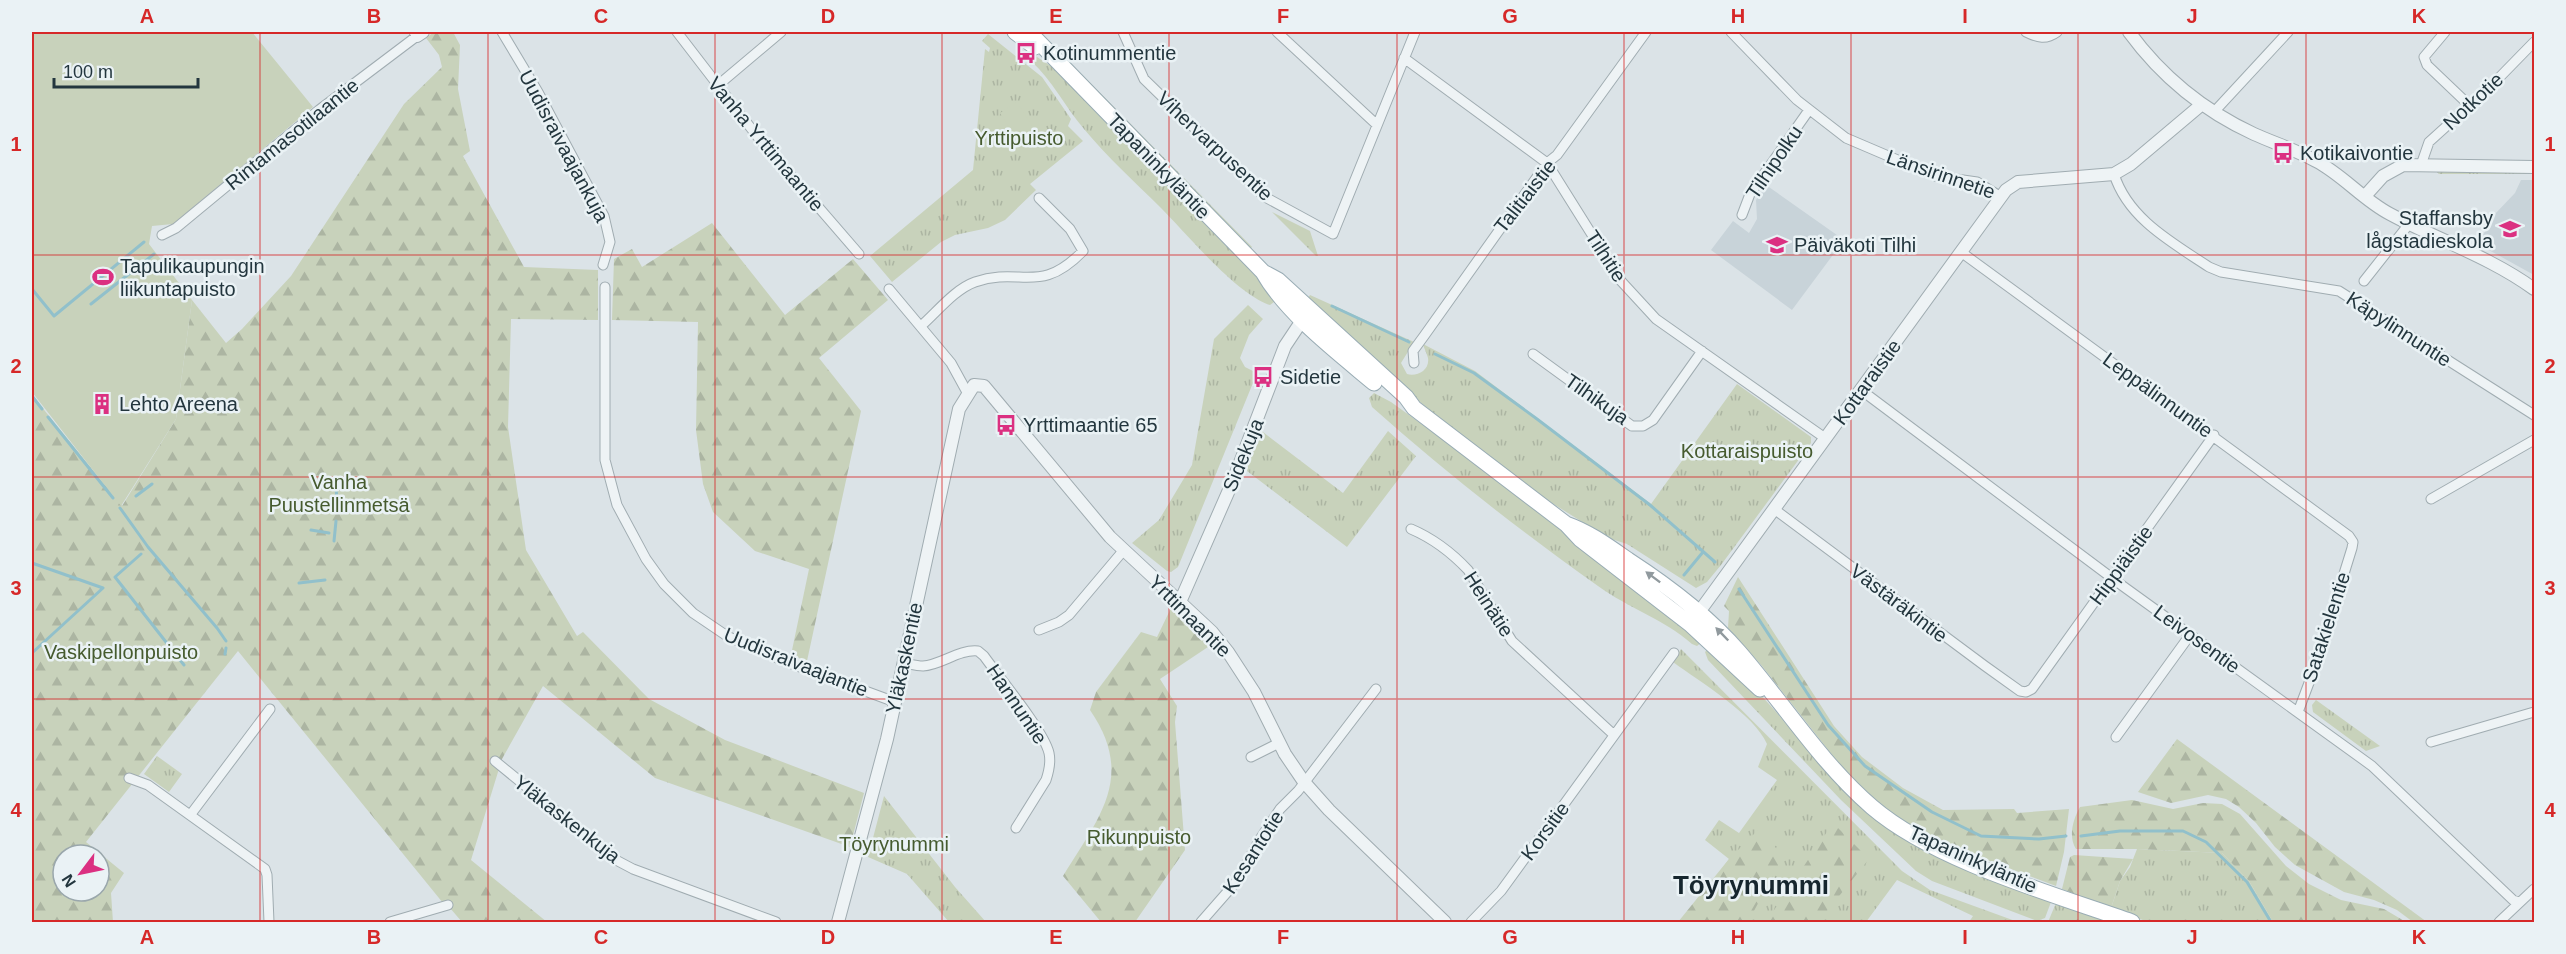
<svg xmlns="http://www.w3.org/2000/svg" width="2566" height="954" font-family="Arial,sans-serif">
  <style>
    .built { fill: #c8d3d9 }
    .grass { fill: url(#grass-tufts) }
    .forest { fill: url(#forest-firs); fill-rule: evenodd }
    .pitch { fill: #c8d2bb }
    .lines { fill: none; stroke-linecap: round; stroke-linejoin: round }
    .stream { stroke: #91c0cb; stroke-width: 3 }
    .minor-casing { stroke: #a0acb1; stroke-width: 11 }
    .tertiary-casing { stroke: #a0acb1; stroke-width: 14 }
    .primary-casing { stroke: #99acb4; stroke-width: 17 }
    .minor { stroke: #eef3f5; stroke-width: 9 }
    .tertiary { stroke: #eef3f5; stroke-width: 12 }
    .primary { stroke: #fff; stroke-width: 15 }
    .oneway { fill: #919a9e }
    .grid { fill: none; stroke: #d62828; stroke-width: 1.5; stroke-opacity: 0.55 }
    .labels { text-anchor: middle; dominant-baseline: central; stroke-width: 5; stroke-linejoin: round; paint-order: stroke }
    .poi-label { font-size: 20px; fill: #23363e; stroke: #eaf2f5; text-anchor: start }
    .street-label { font-size: 20px; fill: #23363e; stroke: #eaf2f5 }
    .park-label { font-size: 20px; fill: #465b2f; stroke: #eaf2f5 }
    .district-label { font-size: 26px; font-weight: bold; fill: #16262e; stroke: #eaf2f5 }
    .neatline { fill: none; stroke: #d62828; stroke-width: 2 }
    .grid-label { font-size: 20px; text-anchor: middle; font-weight: bold; fill: #d62828 }
  </style>
  <defs>
    <pattern id="grass-tufts" width="24" height="20" patternUnits="userSpaceOnUse" patternTransform="scale(1.5)"><rect width="24" height="20" fill="#c8d2bb"/><path d="M3 7l-1-3M5 7V3M7 7l1-3M15 17l-1-3M17 17v-4M19 17l1-3" fill="none" stroke="#acb5a2"/></pattern>
    <pattern id="forest-firs" width="22" height="20" patternUnits="userSpaceOnUse" patternTransform="scale(1.5)"><rect width="22" height="20" fill="#c8d2bb"/><path d="M5 1l3.5 6h-7zM16 11l3.5 6h-7z" fill="#acb5a2"/></pattern>
  </defs>
  <rect width="100%" height="100%" fill="#dbe3e7"/>
  <path class="built" d="M2521 180H2534V275L2478 244 2494 215 2515 193Z
    M1766 185 1844 240 1792 310 1711 250 1733 221 1749 233 1757 219 1756 200Z"/>
  <path class="grass" d="M988 34 1042 77 1071 119 1068 126 1083 141 1030 184 1036 190 1005 220 988 228 955 235 941 242 892 282 870 256 973 170 985 49 989 52 990 48 982 41Z
    M1048 40 1252 247 1249 250 1045 42Z
    M1034 55 1054 68 1278 299 1270 305C1236 294 1187 234 1161 208 1135 182 1107 157 1084 129 1065 107 1053 81 1031 61Z
    M2436 171 2525 172 2527 174H2439Z
    M1272 212 1310 231 1318 256H1316Z
    M1310 295 1414 342 1401 363 1407 374C1417 377 1430 370 1428 358 1427 353 1424 349 1423 344L1475 371 1651 504 1737 384 1811 437V443L1721 565 1707 582 1696 588 1627 544 1608 538 1547 500 1452 429 1382 370 1306 301Z
    M1248 305 1263 319 1249 335 1240 358 1245 367 1257 373 1178 567 1171 572 1167 571 1132 543 1159 520 1192 465 1214 339Z
    M1374 393 1391 402 1445 441 1586 548 1702 642 1697 646 1692 644C1664 619 1628 608 1598 586 1520 531 1444 471 1372 407L1369 398Z
    M1259 429 1343 493 1388 431 1416 456 1347 547 1243 468Z
    M1709 648C1730 666 1751 684 1769 704 1803 742 1831 783 1871 815 1923 857 1990 876 2051 902L2045 918 2037 921 1932 881 1916 871 1841 800 1708 660 1705 652Z
    M1681 649 1902 871 1930 890 2018 922H1969L1973 916 1897 880 1866 922H1684L1729 859 1705 840 1719 820 1739 833 1777 780 1758 767 1767 744C1754 714 1700 682 1673 662Z
    M2316 700 2380 746 2366 751 2313 712 2312 705Z
    M157 756 182 774 169 792 144 774Z
    M884 796 955 887 986 922H949L907 874 868 857Z
    M2137 849 2222 853 2249 881 2273 922H2148L2111 908 2120 881 2130 867Z
    M2056 903 2109 922H2048Z"/>
  <path class="forest" d="M434 32H453L460 45 458 89 470 151 463 156 524 267 598 270V320L511 319 508 427 526 550 577 636 583 632 649 699 725 740 864 793 850 847 655 778 543 686 502 759 471 860 547 922H462L450 908 443 903 238 651 86 842 124 873 111 893 113 922H32V395L122 506 176 419 192 300 226 343 242 329 291 276 404 104 442 67 439 55 426 38ZM63 855H99V891H63Z
    M712 223 785 315 853 259 888 300 819 358 861 411 807 661 791 655 809 569 755 551 713 512 703 484 696 430 698 322 612 320 614 259 632 249 642 267Z
    M1738 577 1834 726 1862 757 1903 788 1943 810 2014 809 2017 813 2069 809 2064 852 2056 886 1924 836 1878 803 1847 774 1762 666 1728 628 1729 611 1724 606Z
    M1172 606 1211 645 1160 679 1177 706 1175 722 1185 850 1135 922H1101L1063 876C1099 817 1136 777 1090 710L1096 692 1141 632 1157 637Z
    M2177 739 2427 922H2413L2397 910 2374 900 2344 892 2295 865 2275 847 2256 823 2239 807 2226 799 2208 795 2171 803 2138 792Z
    M2132 800 2173 809 2203 803 2222 804 2240 814 2286 866 2309 884 2341 900 2384 909 2406 922H2273L2249 881 2222 853 2137 849H2076C2068 837 2073 819 2080 807Z
    M1833 823 1869 859 1827 911 1822 922H1766Z
    M1760 828 1783 857 1748 922H1678L1729 859Z
    M2074 855 2133 859 2120 881 2111 908 2062 889 2070 857Z"/>
  <path class="pitch" d="M32 32H252L313 107 173 224 152 226 149 244 192 300 176 419 121 506 32 392Z
    M1017 102 1036 132 1019 143 1000 113Z"/>
  <g class="lines">
    <path class="stream" d="M32 289 54 316 144 242
      M91 304 154 254
      M1332 306 1409 342
      M1435 354 1474 373 1537 419 1650 505 1715 562
      M32 396 42 409
      M48 417 113 498
      M336 488 338 510
      M136 496 152 484
      M120 508 148 547 217 628 226 641
      M311 530 329 533
      M334 541 336 521
      M141 554 115 577 184 665
      M32 563 103 588 32 653
      M1684 575 1703 552
      M299 583 325 580
      M1739 589 1828 725 1865 766 1932 812 1981 836 2039 839 2066 836
      M225 654 226 648
      M2081 836 2120 831H2183L2206 842 2247 882 2271 922"/>
    <defs>
      <path id="minor" d="M502 32 538 92 604 216 610 242 603 265
        M677 32 757 136 859 254
        M1123 32 1144 79 1265 197 1333 234 1415 32
        M1277 32 1376 124
        M1731 32 1797 100 1846 138 1935 176 1977 182 2001 197
        M2026 32C2038 38 2046 40 2057 32
        M2445 32 2424 57 2427 65 2469 105
        M1404 58 1547 163 1621 281 1656 319 1825 438
        M717 86 781 32
        M2214 112 2288 32
        M2421 165 2429 142 2491 86 2534 42
        M2114 174C2128 219 2173 243 2209 267L2221 272 2339 291 2534 415
        M1742 215 1750 194 1809 110
        M162 235 176 228 319 110 417 36 414 32
        M1961 252 2349 536 2353 542 2352 548 2315 667 2298 712
        M2364 281 2409 224
        M605 287V460L617 505 646 559 664 584 693 613 727 636 784 661 895 702
        M889 289 951 363 968 394
        M921 326C937 312 955 289 975 282 1022 266 1039 296 1083 251L1070 229 1039 198
        M1533 354 1632 426H1643L1653 420 1702 351
        M1414 363 1413 351 1424 336 1547 163 1557 155 1646 32
        M1861 390 2120 584 2372 766 2513 900 2520 902
        M2431 499 2534 440
        M1774 509 1985 666 2020 691 2026 692 2032 689 2214 435
        M1411 529C1432 538 1452 553 1468 570L1512 641 1614 735
        M1039 630 1059 622 1069 615 1123 551
        M904 663C910 664 916 666 923 666 941 665 959 649 978 651L984 656C998 676 1044 731 1049 753 1051 762 1049 771 1046 780L1016 828
        M2116 737 2190 635
        M2431 742 2534 712
        M1251 757 1279 743
        M495 761 616 860 633 869 776 922
        M129 778 148 785 265 869 267 875 269 922
        M191 814 270 709
        M390 922 448 905
        M1201 922 1237 881 1260 839 1280 809 1298 791 1376 689
        M1471 922 1501 891 1674 653
        M2499 922 2534 889"/>
      <path id="tertiary" d="M2129 32C2162 77 2202 110 2254 134 2274 143 2296 150 2316 161 2343 175 2363 200 2390 214 2438 240 2490 257 2534 289
        M417 36 423 32
        M2365 196 2383 176 2403 165 2534 167
        M1180 602 1233 481 1285 346 1307 313
        M1694 619 2006 190 2018 182 2114 174 2131 164 2201 105
        M838 922 887 739 959 409 974 385 984 386 1110 537 1212 632 1228 652 1254 692 1285 754 1304 782 1329 810 1445 922"/>
      <path id="primary" d="M1015 32 1035 47
        M1029 32 1263 272C1286 313 1337 352 1374 383
        M1263 272 1278 280 1406 397 1414 408 1566 524 1580 539 1690 624 1760 689
        M1566 524C1589 532 1608 546 1628 560 1668 586 1708 616 1739 652 1784 704 1820 762 1872 807 1935 861 2053 894 2132 922"/>
    </defs>
    <use href="#minor" class="minor-casing"/>
    <use href="#tertiary" class="tertiary-casing"/>
    <use href="#primary" class="primary-casing"/>
    <use href="#minor" class="minor"/>
    <use href="#tertiary" class="tertiary"/>
    <use href="#primary" class="primary"/>
  </g>
  <defs><path id="oneway-solid" d="M-6-.8H1V-3.2L6.5 0L1 3.2V.8H-6Z" transform="scale(1.5)"/></defs>
  <g class="oneway">
    <use href="#oneway-solid" transform="translate(1653 577) rotate(-143)"/>
    <use href="#oneway-solid" transform="translate(1722 634) rotate(-134)"/>
  </g>
  <path class="grid" d="M260 32V922M488 32V922M715 32V922M942 32V922M1169 32V922M1397 32V922M1624 32V922M1851 32V922M2078 32V922M2306 32V922M32 255H2534M32 477H2534M32 699H2534"/>
  <defs>
    <symbol id="bus-bare" viewBox="-9 -9 18 18"><path d="M-5-6H5V4H4V6H2V4H-2V6H-4V4H-5ZM-3.5-4V0h7V-4ZM-3.5 1.2v1.5H-2V1.2ZM2 1.2v1.5H3.5V1.2Z" fill="#db3081" stroke="#eaf2f5" stroke-width="2.5" paint-order="stroke"/></symbol>
    <symbol id="school-bare" viewBox="-9 -9 18 18"><path d="M0-5L7-2L0 1L-7-2ZM-4 1L0 2.5L4 1V4Q0 6-4 4Z" fill="#db3081" stroke="#eaf2f5" stroke-width="2.5" paint-order="stroke"/></symbol>
    <symbol id="stadium-bare" viewBox="-9 -9 18 18"><path d="M0-5a6.5 5 0 1 0 0 10a6.5 5 0 1 0 0-10ZM-3.5-1.8h7v3.6h-7Z" fill="#db3081" stroke="#eaf2f5" stroke-width="2.5" paint-order="stroke"/></symbol>
    <symbol id="building-bare" viewBox="-9 -9 18 18"><path d="M-4-6H4V6H1V3H-1V6H-4ZM-2.5-4.3h1.7v1.8h-1.7ZM.8-4.3h1.7v1.8H.8ZM-2.5-1h1.7V.8h-1.7ZM.8-1h1.7V.8H.8Z" fill="#db3081" stroke="#eaf2f5" stroke-width="2.5" paint-order="stroke"/></symbol>
  </defs>
  <g fill-rule="evenodd">
    <use href="#bus-bare" x="1011" y="38" width="30" height="30"/>
    <use href="#bus-bare" x="2268" y="138" width="30" height="30"/>
    <use href="#school-bare" x="2495" y="214" width="30" height="30"/>
    <use href="#school-bare" x="1762" y="230" width="30" height="30"/>
    <use href="#stadium-bare" x="88" y="262" width="30" height="30"/>
    <use href="#bus-bare" x="1248" y="362" width="30" height="30"/>
    <use href="#building-bare" x="87" y="389" width="30" height="30"/>
    <use href="#bus-bare" x="991" y="410" width="30" height="30"/>
  </g>
  <g class="labels">
    <g class="poi-label">
      <text x="1043" y="53">Kotinummentie</text>
      <text x="2300" y="153">Kotikaivontie</text>
      <text x="2493" y="218" text-anchor="end">Staffansby<tspan x="2493" dy="23">lågstadieskola</tspan></text>
      <text x="1794" y="245">Päiväkoti Tilhi</text>
      <text x="120" y="266">Tapulikaupungin<tspan x="120" dy="23">liikuntapuisto</tspan></text>
      <text x="1280" y="377">Sidetie</text>
      <text x="119" y="404">Lehto Areena</text>
      <text x="1023" y="425">Yrttimaantie 65</text>
    </g>
    <g class="street-label">
      <text transform="translate(2473 101) rotate(-43)">Notkotie</text>
      <text transform="translate(292 134) rotate(-39)">Rintamasotilaantie</text>
      <text transform="translate(766 144) rotate(50)">Vanha Yrttimaantie</text>
      <text transform="translate(564 146) rotate(62)">Uudisraivaajankuja</text>
      <text transform="translate(1215 146) rotate(43)">Vihervarpusentie</text>
      <text transform="translate(1774 162) rotate(-56)">Tilhipolku</text>
      <text transform="translate(1159 166) rotate(46)">Tapaninkyläntie</text>
      <text transform="translate(1941 174) rotate(19)">Länsirinnetie</text>
      <text transform="translate(1525 196) rotate(-52)">Talitiaistie</text>
      <text transform="translate(1606 256) rotate(57)">Tilhitie</text>
      <text transform="translate(2399 329) rotate(33)">Käpylinnuntie</text>
      <text transform="translate(1867 382) rotate(-54)">Kottaraistie</text>
      <text transform="translate(2158 395) rotate(36)">Leppälinnuntie</text>
      <text transform="translate(1597 399) rotate(35)">Tilhikuja</text>
      <text transform="translate(1243 455) rotate(-68)">Sidekuja</text>
      <text transform="translate(2121 565) rotate(-54)">Hippiäistie</text>
      <text transform="translate(1899 603) rotate(37)">Västäräkintie</text>
      <text transform="translate(1489 604) rotate(57)">Heinätie</text>
      <text transform="translate(1190 616) rotate(45)">Yrttimaantie</text>
      <text transform="translate(2326 627) rotate(-72)">Satakielentie</text>
      <text transform="translate(2197 639) rotate(36)">Leivosentie</text>
      <text transform="translate(904 658) rotate(-78)">Yläkaskentie</text>
      <text transform="translate(796 662) rotate(22)">Uudisraivaajantie</text>
      <text transform="translate(1017 704) rotate(56)">Hannuntie</text>
      <text transform="translate(567 819) rotate(38)">Yläkaskenkuja</text>
      <text transform="translate(1545 831) rotate(-54)">Korsitie</text>
      <text transform="translate(1253 852) rotate(-57)">Kesantotie</text>
      <text transform="translate(1973 859) rotate(24)">Tapaninkyläntie</text>
    </g>
    <g class="park-label">
      <text x="1019" y="138">Yrttipuisto</text>
      <text x="1747" y="451">Kottaraispuisto</text>
      <text x="339" y="482">Vanha<tspan x="339" dy="23">Puustellinmetsä</tspan></text>
      <text x="121" y="652">Vaskipellonpuisto</text>
      <text x="1139" y="837">Rikunpuisto</text>
      <text x="894" y="844">Töyrynummi</text>
    </g>
    <g class="district-label">
      <text x="1751" y="885">Töyrynummi</text>
    </g>
  </g>
  <rect width="2566" height="954" fill="none" stroke="#eaf2f5" stroke-width="66"/>
  <g transform="translate(81 873) rotate(238)"><circle r="28" fill="#eaf2f5" stroke="#9aa7ac" stroke-width="1.5"/>
  <path d="M0-4.5L10 22L0 15L-10 22Z" fill="#db3081"/>
  <text y="-9" font-size="16" font-weight="bold" text-anchor="middle" fill="#23363e">N</text>
  </g>
  <path d="M54 78v9h144v-9" fill="none" stroke="#23363e" stroke-width="3"/>
  <text x="63" y="78" font-size="18" fill="#23363e" stroke="#eaf2f5" stroke-width="4.5" paint-order="stroke">100 m</text>
  <rect x="33" y="33" width="2500" height="888" class="neatline"/>
  <g class="grid-label">
    <text x="147" y="23">A</text>
    <text x="374" y="23">B</text>
    <text x="601" y="23">C</text>
    <text x="828" y="23">D</text>
    <text x="1056" y="23">E</text>
    <text x="1283" y="23">F</text>
    <text x="1510" y="23">G</text>
    <text x="1738" y="23">H</text>
    <text x="1965" y="23">I</text>
    <text x="2192" y="23">J</text>
    <text x="2419" y="23">K</text>
    <text x="16" y="151">1</text>
    <text x="2550" y="151">1</text>
    <text x="16" y="373">2</text>
    <text x="2550" y="373">2</text>
    <text x="16" y="595">3</text>
    <text x="2550" y="595">3</text>
    <text x="16" y="817">4</text>
    <text x="2550" y="817">4</text>
    <text x="147" y="944">A</text>
    <text x="374" y="944">B</text>
    <text x="601" y="944">C</text>
    <text x="828" y="944">D</text>
    <text x="1056" y="944">E</text>
    <text x="1283" y="944">F</text>
    <text x="1510" y="944">G</text>
    <text x="1738" y="944">H</text>
    <text x="1965" y="944">I</text>
    <text x="2192" y="944">J</text>
    <text x="2419" y="944">K</text>
  </g>
</svg>
